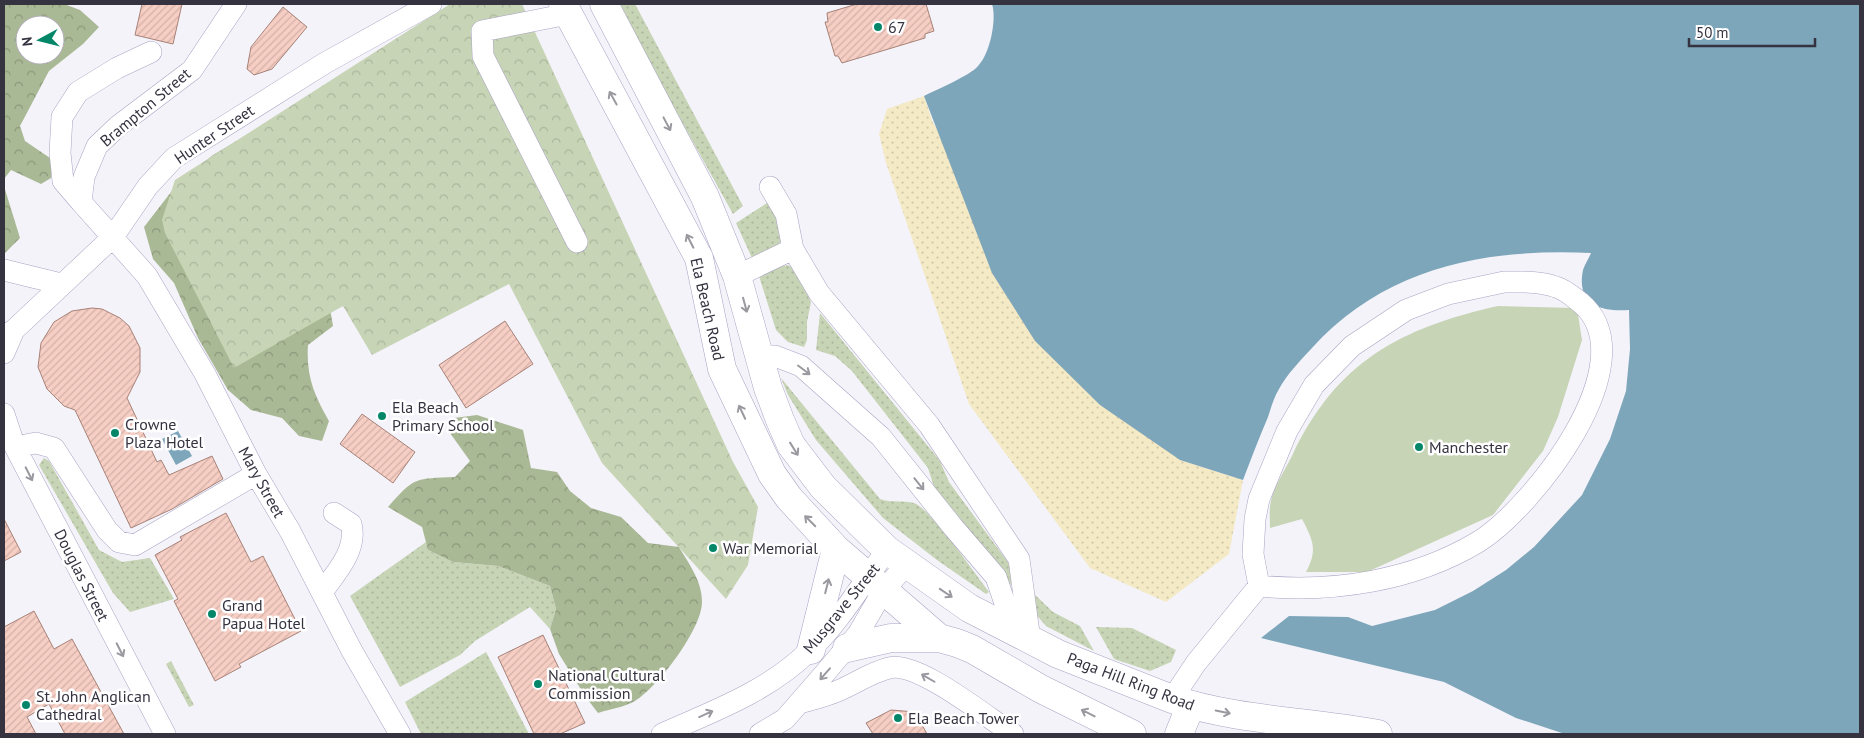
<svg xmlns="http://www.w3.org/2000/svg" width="1864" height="738" font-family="'PT Sans',sans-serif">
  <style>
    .grass { fill: url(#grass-dots) }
    .forest { fill: url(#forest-crowns); fill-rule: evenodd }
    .sand { fill: url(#sand-dots) }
    .park { fill: url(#park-crowns) }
    .pitch { fill: #c7d4b5 }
    .water { fill: #7ea6ba }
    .building { fill: url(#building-hatch); stroke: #a78278 }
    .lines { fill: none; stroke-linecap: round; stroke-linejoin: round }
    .minor-casing { stroke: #a9a3c4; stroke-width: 22 }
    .highway-casing { stroke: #a9a3c4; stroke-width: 29 }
    .minor { stroke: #fff; stroke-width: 21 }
    .highway { stroke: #fff; stroke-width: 28 }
    .oneway { stroke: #9a99a0 }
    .poi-dot { fill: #048668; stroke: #fff; stroke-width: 2 }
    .labels { text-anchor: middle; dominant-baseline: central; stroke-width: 5; stroke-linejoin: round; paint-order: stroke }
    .poi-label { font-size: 16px; fill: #363340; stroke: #fff; text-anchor: start }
    .street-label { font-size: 16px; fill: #363340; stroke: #fff }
  </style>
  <defs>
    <pattern id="grass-dots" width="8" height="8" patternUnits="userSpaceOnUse" patternTransform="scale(1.25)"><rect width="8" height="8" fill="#c7d4b5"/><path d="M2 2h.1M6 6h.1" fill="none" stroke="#acb69d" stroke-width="1.8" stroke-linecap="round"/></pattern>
    <pattern id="forest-crowns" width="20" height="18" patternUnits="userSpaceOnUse" patternTransform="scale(1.25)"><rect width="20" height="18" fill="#aab995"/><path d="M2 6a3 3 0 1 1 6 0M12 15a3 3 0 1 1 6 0" fill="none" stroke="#8b977b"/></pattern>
    <pattern id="sand-dots" width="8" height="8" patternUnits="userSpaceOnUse" patternTransform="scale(1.25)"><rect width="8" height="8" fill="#f4eac5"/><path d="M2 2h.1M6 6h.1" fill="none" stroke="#d2c9aa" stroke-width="1.8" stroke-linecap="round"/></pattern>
    <pattern id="park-crowns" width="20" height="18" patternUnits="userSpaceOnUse" patternTransform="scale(1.25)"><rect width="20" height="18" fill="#c7d4b5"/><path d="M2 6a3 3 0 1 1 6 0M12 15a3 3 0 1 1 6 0" fill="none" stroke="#acb69d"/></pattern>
    <pattern id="building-hatch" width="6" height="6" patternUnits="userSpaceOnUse" patternTransform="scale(1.25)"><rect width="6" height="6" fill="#f6cec3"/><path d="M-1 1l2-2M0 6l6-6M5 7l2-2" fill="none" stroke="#d4b1a9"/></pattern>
  </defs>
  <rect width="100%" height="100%" fill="#f4f3fa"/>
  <path class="grass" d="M619 4H635L743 206 733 214 624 18Z
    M770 201C775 211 789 235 778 246 771 251 760 255 752 258L736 223Z
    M788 265 795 269 811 302 807 322V340L804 347 788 342 776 330 759 276 770 269Z
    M820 313 940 461 949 482 1010 565 1013 577 1010 586 936 493 928 468 852 371 835 356 816 350Z
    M781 378 880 499C891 503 904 500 914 503 931 509 976 575 989 592L986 594 937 560 883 518 816 440 788 395Z
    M44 458 49 461 99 550 122 562 150 558 174 599 130 612 113 593 39 465Z
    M426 542 428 550 453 562 498 566 550 586 556 609 550 629 530 607 475 641 460 655 400 687 350 596Z
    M1031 591 1053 612 1080 626 1094 651 1046 626 1027 604Z
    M1096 627 1132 628 1176 650 1171 662 1150 671 1114 659Z
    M486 652 529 734H421L405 702Z
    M171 661 194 705 189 707 166 664Z"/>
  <path class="forest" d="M4 4H64L80 10 99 27 83 44 49 71 20 126 25 141 53 160 51 178 41 184 11 170 4 179ZM25 25H55V55H25Z
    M284 113 326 285 333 326 308 345C306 376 314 395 329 421L322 441 299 436 282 418 251 410 228 390 198 338 174 283 153 259 144 227 178 183 213 155Z
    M4 186 20 238 5 253 4 251Z
    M477 415 523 430 531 468 557 472 570 491 591 508 621 517 648 543 679 547C689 564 702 581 702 602 702 629 658 687 635 701 625 707 610 709 598 713L585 696 559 654 550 629 556 609 550 586 498 566 453 562 428 550 422 527 388 507C415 476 415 479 455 477L470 461 450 433 454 418Z"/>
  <path class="sand" d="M924 96 933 123 1180 460 1243 480 1229 554 1166 602 1090 568 969 404 886 163 879 134 887 109Z"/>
  <path class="park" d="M450 4H522L733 462 758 507 748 565 726 599 602 463 509 284 372 355 343 306 234 368 165 233 162 220 175 180Z"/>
  <path class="pitch" d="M1498 306 1577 308 1582 340 1558 417 1543 451 1493 515 1367 572H1306C1318 550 1313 540 1302 519L1270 528C1270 519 1269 509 1271 501 1274 486 1285 470 1292 456 1336 362 1400 328 1498 306Z"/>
  <path class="water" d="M992 4H1860V734H1565L1516 718 1444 682 1261 638 1289 616 1348 617 1372 626 1435 610 1473 591 1506 570 1534 547 1582 495 1610 439 1626 391 1630 349 1629 310C1601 312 1576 305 1583 270 1585 264 1589 258 1591 253 1487 248 1385 267 1312 348 1301 360 1287 374 1279 389 1274 397 1271 408 1268 417 1259 438 1251 459 1243 480L1180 460 1100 405 1035 341 992 273 924 96C936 90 971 75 978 66 990 54 997 19 992 4Z
    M178 431 192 456 176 465 162 439Z"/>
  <path class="building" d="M142 4H182L173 44 135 35Z
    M857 4H926L934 31 925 34V38L842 63 838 56H835L825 22H828L827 13Z
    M283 7 307 27 272 69 254 75 247 69 251 47Z
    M92 308 102 309 120 318 129 326 140 348V372L127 398 157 462 161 460 169 475 212 456 223 479 172 509 131 528 75 410 64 406 47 389 38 367 41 343 54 322 72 311Z
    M505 321 533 364 466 408 439 365Z
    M362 414 415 452 393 483 340 444Z
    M226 513 251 562 263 556 301 631 239 664 241 667 215 681 174 601 178 599 155 555 182 540 180 537Z
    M4 519 21 552 4 561Z
    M34 611 54 649 72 639 124 734H65L49 704 27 717 36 734H4V627Z
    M543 635 585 723 560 734H534L498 657Z
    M891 710 915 712 927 734H873L866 723Z"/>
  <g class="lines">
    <defs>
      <path id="minor" d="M236 4 192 70 118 126 97 146 84 177 81 202 147 276 205 374 256 474 290 531 352 651 400 734
        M568 14 482 31 483 56 577 242
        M770 187 786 214 793 249 819 293 929 425 1019 559 1030 640
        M81 202 63 181 60 153 62 117 78 92 117 68 151 52
        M4 270 61 284
        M737 276 793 249
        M1504 282C1521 282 1539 281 1556 287 1566 290 1573 297 1581 303 1649 361 1532 509 1478 542 1413 581 1333 593 1259 586L1253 554 1255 519 1259 499 1287 431 1314 385 1352 346 1406 310 1448 294Z
        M4 336 14 330 113 237 148 186 174 158 325 63 431 4
        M4 353 14 330
        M759 356H775L801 366 881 437 953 527 996 577 1015 633
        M4 414 15 447 165 734
        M15 447 36 443 54 448 107 530 119 542 135 545 256 474
        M322 592C336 573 358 549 351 524L334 513
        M1172 699 1196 663 1259 586
        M800 703C814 699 827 696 840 690 856 683 872 672 889 668 917 660 988 718 1013 734
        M662 734C714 711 769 691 810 650 839 623 863 582 887 550
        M760 734 785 719 825 673 858 634 883 591 906 565"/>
      <path id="highway" d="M563 4 699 258 722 369 772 474 789 498 836 549 939 638
        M604 4 705 197 737 276 768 388 780 420 791 445 823 487 887 550 969 608 1058 654 1172 699C1238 721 1309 721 1378 734
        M847 648 891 638H939L957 643 972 649 1041 689 1132 734
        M811 650 836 549
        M1179 734 1191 705"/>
    </defs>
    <use href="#minor" class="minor-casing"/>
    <use href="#highway" class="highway-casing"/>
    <use href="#minor" class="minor"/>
    <use href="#highway" class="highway"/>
  </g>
  <defs><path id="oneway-shaft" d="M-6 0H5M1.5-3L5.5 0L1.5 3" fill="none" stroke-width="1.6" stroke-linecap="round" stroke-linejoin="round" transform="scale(1.25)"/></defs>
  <g class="oneway">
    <use href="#oneway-shaft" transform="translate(613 98) rotate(-119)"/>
    <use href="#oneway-shaft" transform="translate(667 124) rotate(62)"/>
    <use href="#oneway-shaft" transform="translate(690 241) rotate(-117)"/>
    <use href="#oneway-shaft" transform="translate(745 305) rotate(75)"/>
    <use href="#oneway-shaft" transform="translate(804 370) rotate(37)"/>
    <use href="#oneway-shaft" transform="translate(742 412) rotate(-115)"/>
    <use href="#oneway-shaft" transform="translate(794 449) rotate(58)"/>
    <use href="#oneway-shaft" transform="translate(29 474) rotate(63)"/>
    <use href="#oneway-shaft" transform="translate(919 484) rotate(51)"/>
    <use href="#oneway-shaft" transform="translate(810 521) rotate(-135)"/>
    <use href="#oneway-shaft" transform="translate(827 586) rotate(-76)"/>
    <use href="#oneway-shaft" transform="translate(946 593) rotate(34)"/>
    <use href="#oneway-shaft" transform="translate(120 650) rotate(63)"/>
    <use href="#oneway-shaft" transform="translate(825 674) rotate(131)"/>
    <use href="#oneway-shaft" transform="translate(928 678) rotate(-150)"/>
    <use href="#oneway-shaft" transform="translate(1223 712) rotate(12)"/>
    <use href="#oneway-shaft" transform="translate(1088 713) rotate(-153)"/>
    <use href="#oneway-shaft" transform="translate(706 714) rotate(-24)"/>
  </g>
  <g class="poi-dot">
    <circle cx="878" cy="27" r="5"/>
    <circle cx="382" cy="416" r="5"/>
    <circle cx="115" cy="433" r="5"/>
    <circle cx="1419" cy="447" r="5"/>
    <circle cx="713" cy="548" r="5"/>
    <circle cx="212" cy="614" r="5"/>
    <circle cx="538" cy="684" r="5"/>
    <circle cx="26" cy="705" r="5"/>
    <circle cx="898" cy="718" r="5"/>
  </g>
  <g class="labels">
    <g class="poi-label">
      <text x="888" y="27">67</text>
      <text x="392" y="407">Ela Beach<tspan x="392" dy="18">Primary School</tspan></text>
      <text x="125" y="424">Crowne<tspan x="125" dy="18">Plaza Hotel</tspan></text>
      <text x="1429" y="447">Manchester</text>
      <text x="723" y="548">War Memorial</text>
      <text x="222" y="605">Grand<tspan x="222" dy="18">Papua Hotel</tspan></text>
      <text x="548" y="675">National Cultural<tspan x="548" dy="18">Commission</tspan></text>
      <text x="36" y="696">St. John Anglican<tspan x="36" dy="18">Cathedral</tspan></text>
      <text x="908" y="718">Ela Beach Tower</text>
    </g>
    <g class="street-label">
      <text transform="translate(145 107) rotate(-40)">Brampton Street</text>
      <text transform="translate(214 134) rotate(-34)">Hunter Street</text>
      <text transform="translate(708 309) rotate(77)">Ela Beach Road</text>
      <text transform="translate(262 482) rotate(61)">Mary Street</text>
      <text transform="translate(82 575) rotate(63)">Douglas Street</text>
      <text transform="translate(841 608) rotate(-51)">Musgrave Street</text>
      <text transform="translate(1131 681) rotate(21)">Paga Hill Ring Road</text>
    </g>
  </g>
  <rect width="1864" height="738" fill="none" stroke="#363340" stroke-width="10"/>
  <g transform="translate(40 40) rotate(263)"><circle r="24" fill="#ffffff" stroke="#afadb3"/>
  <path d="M0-4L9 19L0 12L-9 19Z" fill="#048668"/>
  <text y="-8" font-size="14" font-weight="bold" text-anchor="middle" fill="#363340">N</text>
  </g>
  <path d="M1689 38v8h126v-8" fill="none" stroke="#363340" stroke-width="2.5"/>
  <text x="1696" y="38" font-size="15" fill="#363340" stroke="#ffffff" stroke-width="4" paint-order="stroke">50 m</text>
</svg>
